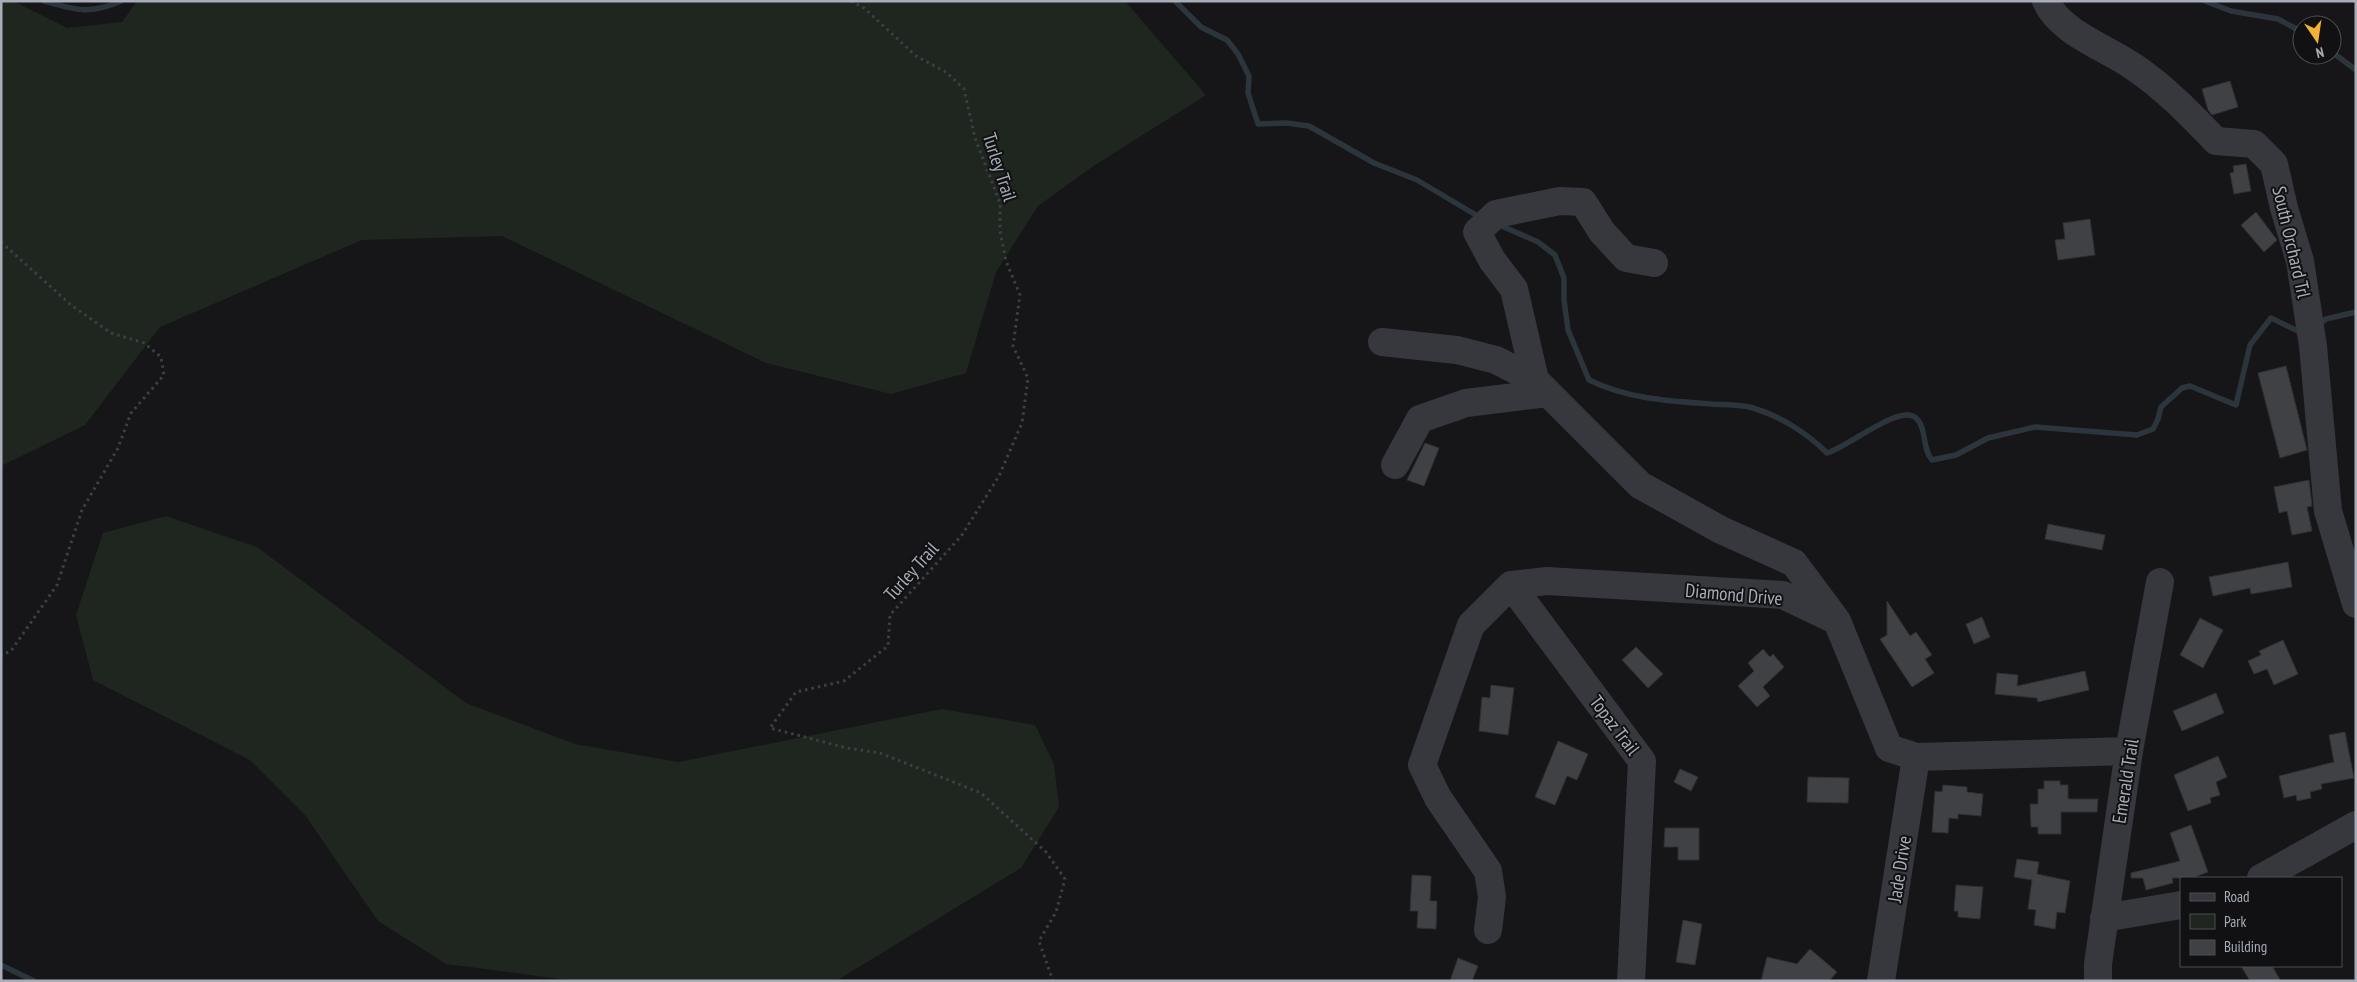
<svg xmlns="http://www.w3.org/2000/svg" width="2357" height="982" font-family="'PT Sans Narrow',sans-serif">
  <style>
    .green { fill: #1e261f }
    .lines { fill: none; stroke-linecap: round; stroke-linejoin: round }
    .stream { stroke: #2c353c; stroke-width: 5.5 }
    .building { fill: #404145; stroke: #303034 }
    .path { stroke: #3d3f44; stroke-width: 3; stroke-dasharray: 2.5 4; stroke-linecap: butt }
    .minor { stroke: #37383d; stroke-width: 28 }
    .labels { text-anchor: middle; dominant-baseline: central; stroke-width: 4; stroke-linejoin: round; paint-order: stroke }
    .street-label { font-size: 19px; fill: #a8adb8; stroke: #111113 }
  </style>
  <rect width="100%" height="100%" fill="#161618"/>
  <path class="green" d="M1 1H13L67 28 122 22 137 1H1125L1206 95 1092 167 1038 206 996 272 966 373 891 394 766 363 502 236 362 240 160 327 85 425 1 466Z
    M166 516 257 547 466 703 575 744 678 762 942 709 1035 725 1054 764 1059 807 1021 868 836 981H576L446 964 378 921 305 815 250 760 93 680 76 615 103 533Z"/>
  <g class="lines">
    <path class="stream" d="M44 1C75 10 90 15 121 1
      M1175 1 1201 27 1227 40 1238 54 1249 76 1248 93 1258 124 1286 123 1309 126 1374 163 1417 180 1481 218
      M2205 1 2231 11 2278 19 2302 32
      M2332 52 2356 70
      M1497 224 1538 242 1555 255 1564 278V300L1568 330 1589 380C1628 399 1669 401 1711 404 1724 405 1740 404 1753 408 1780 416 1807 433 1827 453 1847 448 1900 403 1916 418 1927 428 1922 449 1932 460L1956 455 1988 438 2035 427 2137 435 2153 429 2158 419 2161 407 2182 388 2190 386 2236 405 2250 345 2271 318 2302 333
      M2317 326 2326 319 2356 312
      M1 965 34 981"/>
  </g>
  <path class="building" d="M2230 81 2238 107 2212 115 2208 110 2202 89Z
    M2246 164 2251 191 2234 194 2230 173 2234 172 2233 166Z
    M2256 212 2277 240 2264 252 2241 225Z
    M2090 219 2095 255 2058 260 2055 240 2065 239 2063 223Z
    M2286 366 2307 450 2280 458 2258 373Z
    M1425 443 1439 448 1424 486 1407 480Z
    M2309 480 2312 506 2307 507 2312 531 2292 535 2287 511 2279 513 2274 487Z
    M2048 524 2105 535 2102 550 2045 539Z
    M2288 562 2292 587 2251 594 2250 588 2213 596 2209 577Z
    M1887 601 1910 636 1916 632 1932 655 1925 659 1934 673 1912 687 1880 639 1887 635Z
    M1982 617 1990 637 1974 644 1966 624Z
    M2200 618 2223 630 2203 668 2180 655Z
    M2283 640 2298 674 2274 685 2267 669 2254 674 2248 661 2261 655 2259 651Z
    M1636 647 1663 674 1648 688 1622 660Z
    M1763 649 1770 657 1773 654 1784 667 1763 687 1770 696 1757 707 1738 686 1754 671 1748 663Z
    M2085 671 2089 690 2038 702 2037 698 1995 694 1997 673 2018 675 2017 686Z
    M1491 685 1514 688 1508 735 1479 731 1482 697 1490 698Z
    M2216 693 2224 713 2182 731 2173 711Z
    M2345 732 2354 778 2321 784 2322 789 2310 792 2311 798 2297 801 2296 795 2284 798 2279 776 2334 762 2329 735Z
    M1558 741 1588 754 1577 780 1567 776 1555 805 1535 797Z
    M2218 756 2227 777 2216 782 2220 795 2210 798 2211 803 2188 811 2174 775Z
    M1680 769 1698 777 1691 791 1674 782Z
    M1808 777 1849 778 1848 803 1807 802Z
    M2044 781H2060V785H2068V799H2098L2097 812H2061V834H2038V827H2031L2030 804H2038V789H2044Z
    M1943 785 1967 787V792L1983 794 1981 816 1958 814V819L1949 818 1948 833 1932 832 1935 791 1942 792Z
    M2191 825 2208 872 2192 878H2172L2173 883 2146 890 2143 878H2131V873L2180 861 2170 833Z
    M1665 828H1699V860H1678V847H1664Z
    M2017 859 2039 862 2037 874 2070 881 2065 913 2057 912 2055 929 2034 925 2036 910 2028 909 2032 880 2014 877Z
    M1412 875 1431 876 1430 901H1437L1436 929 1417 928 1418 911H1410Z
    M1956 885 1983 887 1980 919 1958 917V911H1954Z
    M1683 920 1702 924 1695 965 1676 962Z
    M1810 949 1837 972 1829 981H1761L1767 957 1797 964Z
    M1458 958 1478 966 1472 981H1450Z
    M2241 966H2272L2281 981H2250Z"/>
  <g class="lines">
    <path class="path" d="M851 1 864 8 916 56 946 72 964 89 975 138 1000 203V231L1006 261 1020 295 1013 346 1028 378 1022 423 999 476 962 535 890 615 888 646 844 681 796 692 770 728 847 748 880 753 981 793 1046 852 1065 879 1056 912 1039 941 1053 981
      M1 242 71 305 111 333 144 343 161 357 164 375 131 413 118 448 82 510 57 585 11 651 1 655"/>
    <path class="minor" d="M2046 1C2060 33 2107 48 2134 67 2165 88 2190 114 2216 141L2254 144 2274 164 2284 208 2300 261 2313 346 2328 511 2356 604
      M1382 342 1457 350 1496 360 1535 380 1640 485 1721 530 1794 563 1835 618
      M1535 380 1514 289 1492 260 1477 232 1496 214 1560 201 1583 202 1602 232 1626 258 1654 263
      M1395 465 1420 419 1466 403 1548 393
      M1511 585 1642 761 1631 981
      M2261 878 2356 825
      M2104 918 2181 905
      M1488 930 1492 897 1488 871 1438 798 1422 765 1471 625 1511 585 1547 581 1783 595 1837 621 1889 748 1916 757 2129 751
      M1881 981 1916 757
      M2098 981V964L2129 751 2160 582"/>
  </g>
  <g class="labels">
    <g class="street-label">
      <text transform="translate(1000 167) rotate(72)">Turley Trail</text>
      <text transform="translate(2292 242) rotate(77)">South Orchard Trl</text>
      <text transform="translate(911 571) rotate(-48)">Turley Trail</text>
      <text transform="translate(1734 594) rotate(5)">Diamond Drive</text>
      <text transform="translate(1615 725) rotate(53)">Topaz Trail</text>
      <text transform="translate(2125 781) rotate(-81)">Emerald Trail</text>
      <text transform="translate(1899 869) rotate(-81)">Jade Drive</text>
    </g>
  </g>
  <rect width="2357" height="982" fill="none" stroke="#a8adb8" stroke-width="5"/>
  <rect x="2180" y="877" width="162" height="90" fill="#111113" stroke="#4d4f55"/>
  <rect x="2190" y="893" width="25" height="8" fill="#37383d" stroke="#4d4f55"/>
  <text x="2224" y="902" font-size="15" fill="#a8adb8">Road</text>
  <rect x="2190" y="914" width="25" height="15" fill="#1e261f" stroke="#4d4f55"/>
  <text x="2224" y="927" font-size="15" fill="#a8adb8">Park</text>
  <rect x="2190" y="940" width="25" height="15" fill="#404145" stroke="#4d4f55"/>
  <text x="2224" y="952" font-size="15" fill="#a8adb8">Building</text>
  <g transform="translate(2317 40) rotate(167)"><circle r="24" fill="#111113" stroke="#4d4f55"/>
  <path d="M0-4L9 19L0 12L-9 19Z" fill="#f2b134"/>
  <text y="-8" font-size="14" font-weight="bold" text-anchor="middle" fill="#a8adb8">N</text>
  </g>
</svg>
